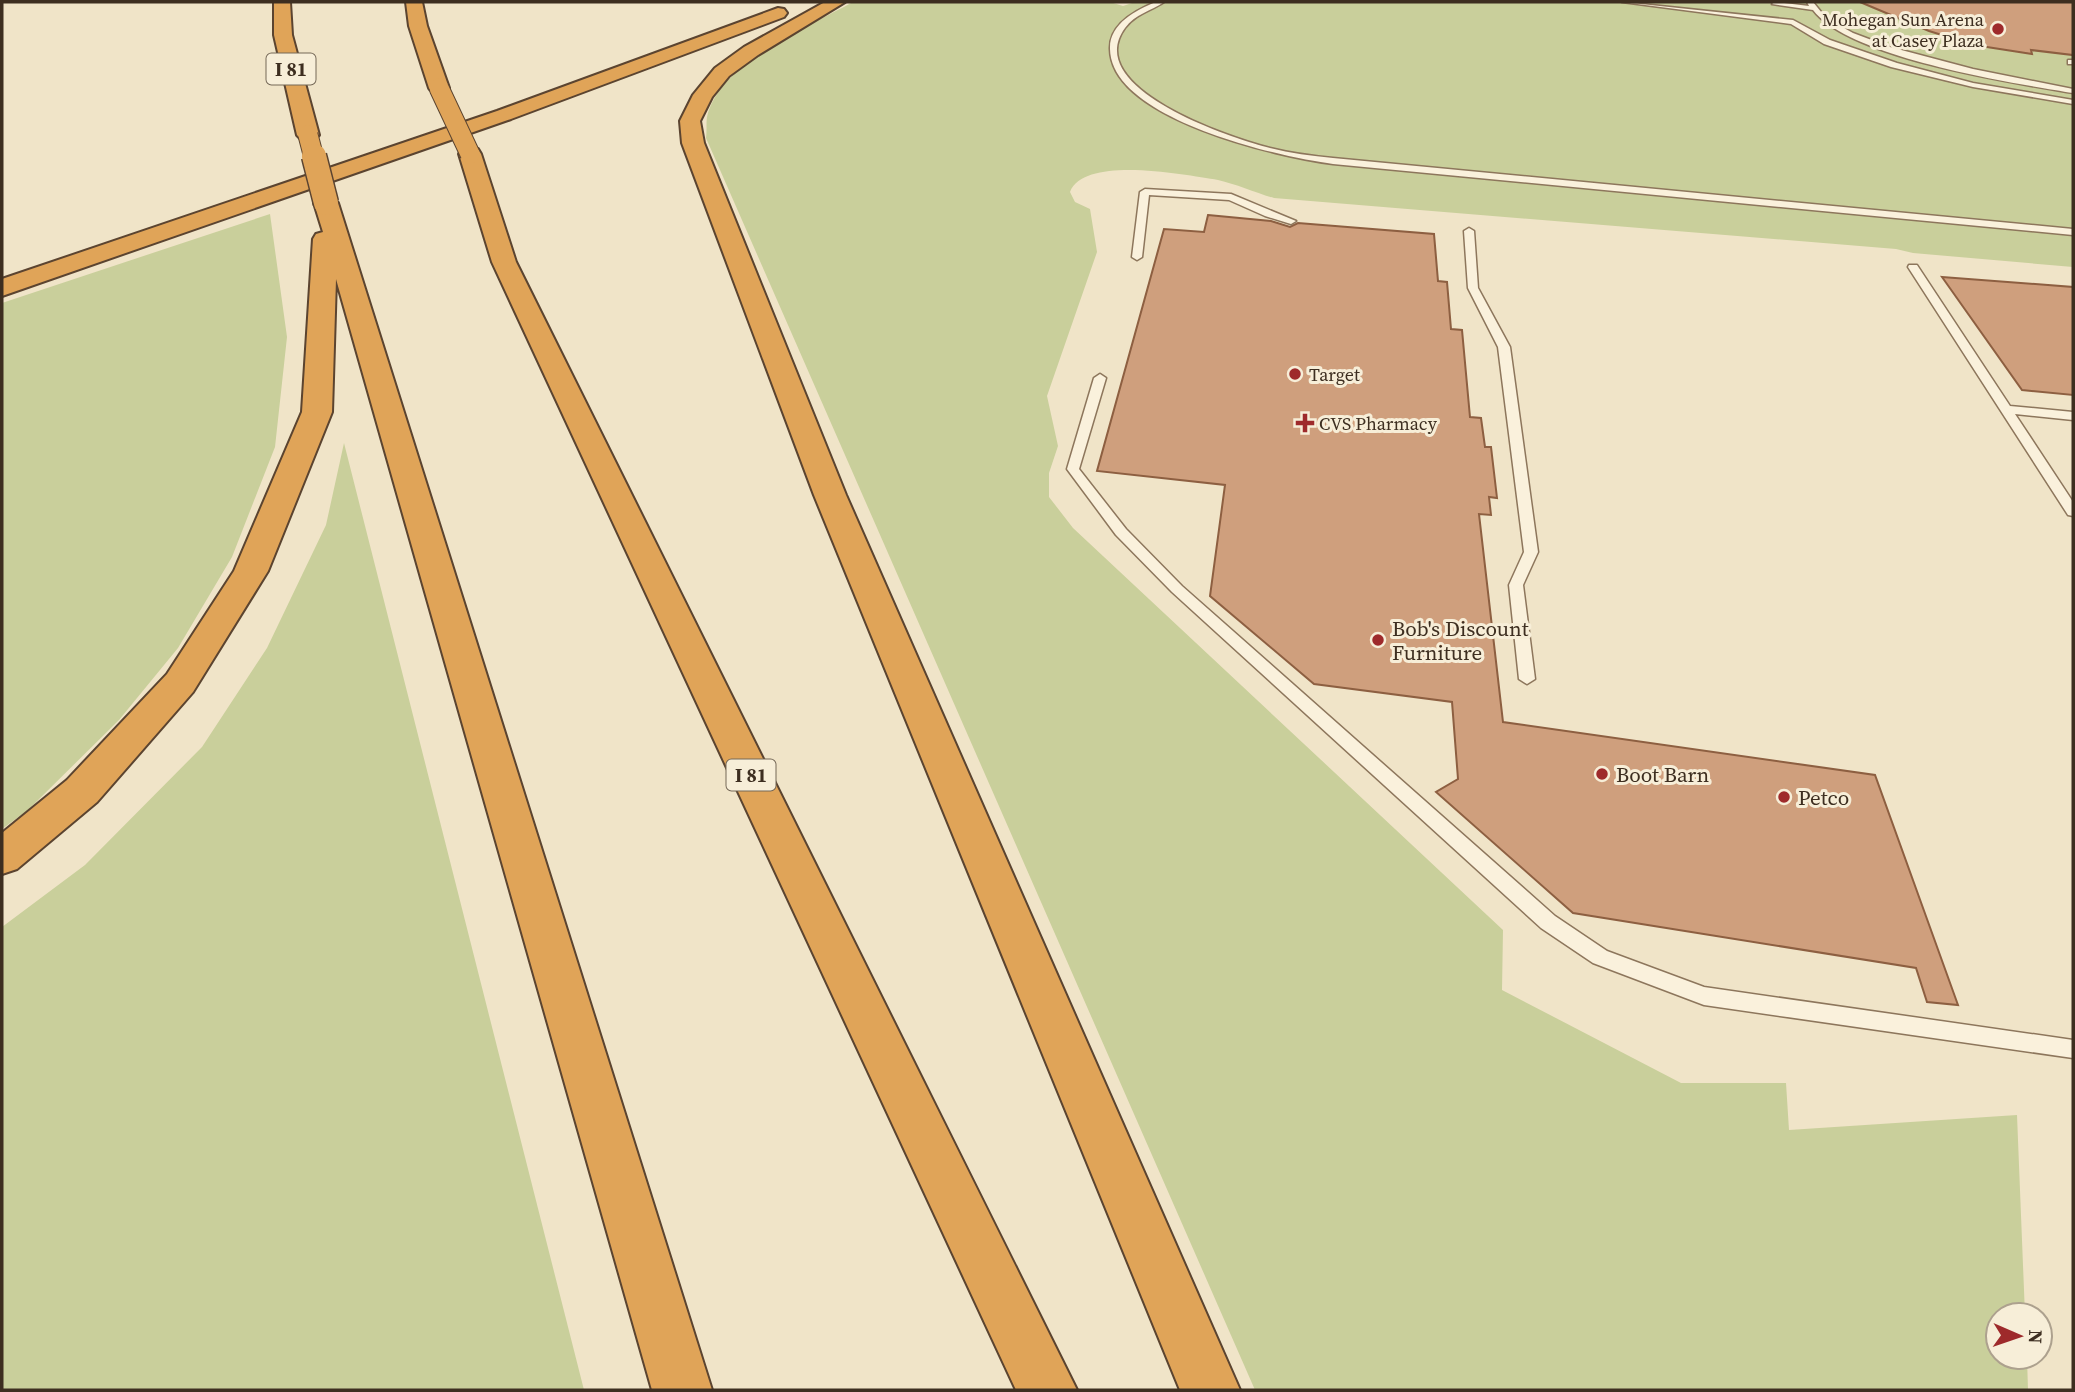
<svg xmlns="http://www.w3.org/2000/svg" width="2075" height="1392" font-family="'Source Serif 4',serif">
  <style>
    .green { fill: #c9cf9b }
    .building { fill: #cf9f7d; stroke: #8d5f41; stroke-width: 2 }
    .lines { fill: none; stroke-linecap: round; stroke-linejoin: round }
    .service-casing { stroke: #8d765c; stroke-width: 3 }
    .motorway-casing { stroke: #5b4430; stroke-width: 4 }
    .service { fill: #faf1dc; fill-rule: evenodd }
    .motorway { fill: #e0a458; fill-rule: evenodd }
    .motorway-bridge-far1-casing { stroke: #5b4430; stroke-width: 21; stroke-linecap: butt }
    .motorway-bridge-casing { stroke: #5b4430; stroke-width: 27; stroke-linecap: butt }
    .motorway-bridge-far1 { stroke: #e0a458; stroke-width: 19 }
    .motorway-bridge { stroke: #e0a458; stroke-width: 24 }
    .poi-dot { fill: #9e2a2b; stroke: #f7eed8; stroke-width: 2.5 }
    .labels { text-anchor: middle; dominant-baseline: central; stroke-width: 6; stroke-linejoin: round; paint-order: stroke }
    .far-poi-label { font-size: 18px; fill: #3d2e20; stroke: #f7eed8; text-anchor: start }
    .shield { fill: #f7eed8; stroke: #756857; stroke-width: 2 }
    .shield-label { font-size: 19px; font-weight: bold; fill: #3d2e20 }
    .poi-label { font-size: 21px; fill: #3d2e20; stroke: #f7eed8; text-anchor: start }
  </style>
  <rect width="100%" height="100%" fill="#f0e4c8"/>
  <path class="green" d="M853 2H1110L1123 6 1135 2H2073V267L1913 253 1896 249 1274 198C1256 193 1236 184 1218 180 1185 175 1085 155 1070 192L1075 202 1090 209 1097 252 1047 396 1058 446 1049 473V497L1073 528 1503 930 1502 990 1681 1083H1786L1789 1130 2017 1115 2025 1315H1998V1357H2027L2028 1390H1255L706 138C707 132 706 123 707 117 720 62 808 27 853 2Z
    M270 214 287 337 275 447 232 557 178 648 119 720 28 810 2 829V303Z
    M344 443 584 1390H2V927L85 865 202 747 267 648 326 525Z"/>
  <path class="building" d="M1860 2H2073V55L2031 50 2032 54 1974 45 1929 31Z
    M1208 215 1271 221 1290 227 1298 223 1434 234 1438 281 1447 282 1451 329 1462 330 1470 417 1481 418 1485 447H1491L1497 498 1489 497 1491 515 1479 514 1503 722 1875 775 1958 1005 1927 1002 1916 968 1573 913 1436 792 1458 779 1452 702 1314 684 1210 596 1225 485 1097 471 1164 229 1204 232Z
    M1942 277 2073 287V395L2022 390Z"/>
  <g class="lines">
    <defs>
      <path id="service" d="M1156 2H1164C1151 11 1135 14 1125 28 1081 88 1230 138 1270 148 1290 153 1312 156 1333 158L2073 229V235L1333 164C1279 157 1111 119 1110 49 1109 24 1136 10 1156 2Z
        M1622 2 1793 20 1830 40 1897 63 1973 83 2073 100V104L1973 87 1891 67 1824 44 1791 24Z
        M1807 2H1813L1826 18 1853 33 1890 47 1973 69 2073 89V93C2012 83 1850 58 1813 10L1772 4 1775 2 1809 6Z
        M2068 60H2073V64H2068Z
        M1145 189 1231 194 1296 221 1291 224 1265 216 1229 200 1149 195 1142 257 1137 260 1132 257 1140 192Z
        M1469 228 1474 231 1478 288 1510 347 1538 552 1523 585 1535 679 1527 684 1519 679 1509 585 1524 552 1498 347 1468 288 1464 231Z
        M1909 265H1917L2010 406 2073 412V420L2015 414 2073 502V516L2068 515 1908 267Z
        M1100 374 1106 378 1079 469 1126 529 1182 586 1555 916 1607 951 1704 987 2073 1040V1058L1704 1005 1593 963 1541 928 1172 592 1116 535 1067 469 1094 378Z"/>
      <path id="motorway" d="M274 2H290L292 35 319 135 315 139H301L297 135 274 35Z
        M406 2H422L427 26 449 88 446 92H432L429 88 409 26Z
        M825 2H845L758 55 729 76 712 97 700 121 704 143 846 495 1240 1390H1180L814 495 682 143 680 121 693 95 715 68 744 47Z
        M778 8 784 9 787 13 784 17 511 119 2 296V279L497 111Z
        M470 148 478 149 481 154 516 262 1077 1390H1016L492 262 459 154 462 149Z
        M326 196 334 198 338 203 712 1390H652L336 279 332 412 268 571 193 692 97 802 17 869 2 874V833L67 780 167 674 234 571 302 412 313 239 316 234 323 232 314 203 318 198Z"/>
    </defs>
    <use href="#service" class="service-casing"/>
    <use href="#motorway" class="motorway-casing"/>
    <use href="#service" class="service"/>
    <use href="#motorway" class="motorway"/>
    <defs>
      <path id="motorway-bridge-far1" d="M439 88 470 154
        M308 135 314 158"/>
      <path id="motorway-bridge" d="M314 156 326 203"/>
    </defs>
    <use href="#motorway-bridge-far1" class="motorway-bridge-far1-casing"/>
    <use href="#motorway-bridge" class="motorway-bridge-casing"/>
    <use href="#motorway-bridge-far1" class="motorway-bridge-far1"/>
    <use href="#motorway-bridge" class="motorway-bridge"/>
  </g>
  <g class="poi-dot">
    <circle cx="1998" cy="29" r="7"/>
    <circle cx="1295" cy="374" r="7"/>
    <path d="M1301.5 412.5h7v7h7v7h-7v7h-7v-7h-7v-7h7z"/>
    <circle cx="1378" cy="640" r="7"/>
    <circle cx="1602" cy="774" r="7"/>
    <circle cx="1784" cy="797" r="7"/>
  </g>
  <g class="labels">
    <g class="far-poi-label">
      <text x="1984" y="19" text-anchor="end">Mohegan Sun Arena<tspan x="1984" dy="21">at Casey Plaza</tspan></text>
      <text x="1309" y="374">Target</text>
      <text x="1319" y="423">CVS Pharmacy</text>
    </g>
    <g class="shield">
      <rect x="266.5" y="53.5" width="49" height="31" rx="5"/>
      <rect x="726.5" y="759.5" width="49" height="31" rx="5"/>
    </g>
    <g class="shield-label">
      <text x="291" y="69">I 81</text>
      <text x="751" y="775">I 81</text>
    </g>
    <g class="poi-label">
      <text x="1392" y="628">Bob's Discount<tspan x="1392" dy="24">Furniture</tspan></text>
      <text x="1616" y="774">Boot Barn</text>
      <text x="1798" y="797">Petco</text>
    </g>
  </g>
  <rect width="2075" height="1392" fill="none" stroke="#3d2e20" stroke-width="7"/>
  <g transform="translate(2019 1336) rotate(92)"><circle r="33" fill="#f7eed8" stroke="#ada18e" stroke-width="2"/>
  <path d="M0-5L12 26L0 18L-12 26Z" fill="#9e2a2b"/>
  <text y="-10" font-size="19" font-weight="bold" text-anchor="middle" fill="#3d2e20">N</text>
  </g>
</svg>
